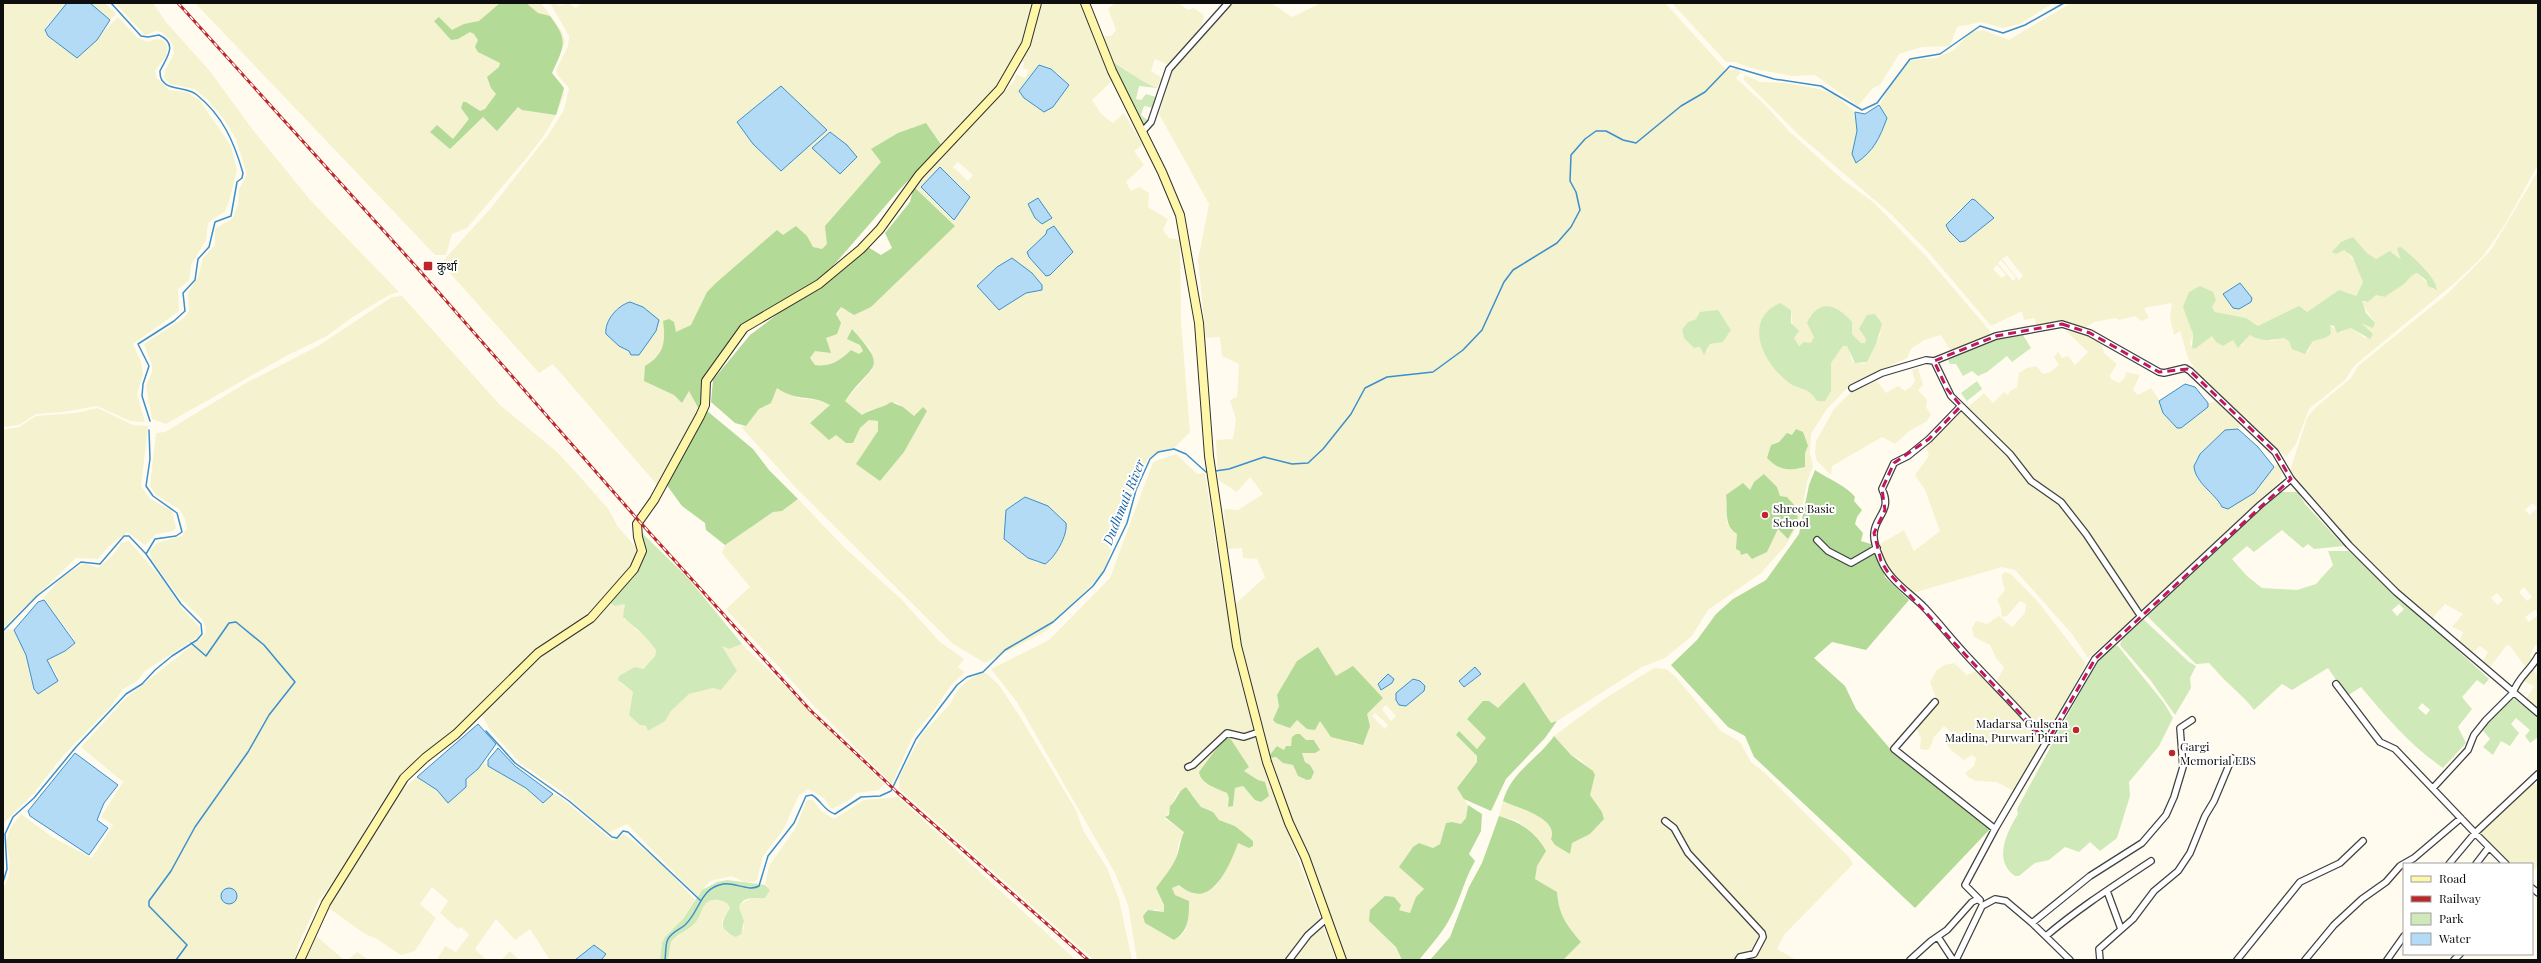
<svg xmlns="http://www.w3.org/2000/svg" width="2541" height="963" font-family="'Playfair Display','Noto Sans Devanagari',serif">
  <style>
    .farmland { fill: #f4f2cf; fill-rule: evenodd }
    .green { fill: #d0e9b8; fill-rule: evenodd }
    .forest { fill: #b4da98 }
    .water { fill: #b4dbf6; stroke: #3b8fcc }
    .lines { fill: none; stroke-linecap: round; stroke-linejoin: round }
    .stream { stroke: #3b8fcc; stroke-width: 1.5 }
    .street-casing { stroke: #414141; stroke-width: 8 }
    .secondary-casing { stroke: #303030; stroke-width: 10 }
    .street { stroke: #fff; stroke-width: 5.5 }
    .secondary { stroke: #fef7aa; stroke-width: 8 }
    .rail-casing { stroke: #bd272a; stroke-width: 3 }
    .rail { stroke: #fff; stroke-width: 1.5; stroke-dasharray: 4.5; stroke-linecap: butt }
    .marked { fill: none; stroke: #c2185b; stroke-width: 3; stroke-dasharray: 8 5; stroke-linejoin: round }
    .poi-dot { fill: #bd272a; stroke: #fff; stroke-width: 1.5 }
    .labels { text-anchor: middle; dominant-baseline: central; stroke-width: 4; stroke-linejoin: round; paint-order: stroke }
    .poi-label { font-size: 12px; fill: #0e0e0e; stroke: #fff; text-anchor: start }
    .water-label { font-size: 13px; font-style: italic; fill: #18609f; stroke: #fff }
  </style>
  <rect width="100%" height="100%" fill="#fffcef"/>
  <path class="farmland" d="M3 3H67L45 28 77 58 118 17 137 37 147 42 157 39 163 40 167 46 166 56 155 71 157 78 169 90 187 92 200 101 231 146 237 170 229 201 225 211 208 223 206 240 191 265 189 281 178 289 179 311 133 344 141 362 143 374 137 394 145 422 130 421 97 406 63 412 36 414 19 425 3 427Z
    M90 3H105L116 14 110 20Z
    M115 3H153L166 22 209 70 253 130 312 202 399 292 389 295 354 316 327 336 286 356 166 424 152 419 146 386 152 372V365L144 344 184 318 189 311 188 293 198 277 203 258 215 245V229L233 218 238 204 239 189 247 175 236 139 226 122 208 100 194 89 170 84 164 78 165 70 174 54 173 45 169 39 162 32 156 31 145 35Z
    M195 3H541L562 32 565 42 552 73 564 88V95L556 115 543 137 524 161 467 228 452 234 446 255H435Z
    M550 3H557L559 6 568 3 576 8 582 3H1033L1026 36 990 98 900 189 826 274 741 326 704 378 700 411 658 486 553 364 539 373 441 263 491 208 549 134 564 110 569 88 558 76 556 70 568 46 569 36ZM781 86 827 130 781 171 753 144 737 122ZM620 307 651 314 659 320 656 331 639 355H631L629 351 619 346 605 329Z
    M1043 3H1080L1112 81 1092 100 1101 114 1113 123 1124 113 1143 145 1134 151 1144 165 1126 182 1131 191 1139 187 1149 193 1148 207 1168 219 1163 230 1169 238 1180 240 1181 322 1190 432 1175 447 1148 458 1128 501 1103 573 1046 631 985 663 953 644 797 489 741 427 746 426 759 409 771 403 777 388 798 398 824 401 830 405 810 423 836 435 846 443H853L860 428 869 420 878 421V431L874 438 880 481 904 452 927 411 914 417 896 402 883 408 869 410 862 415 845 401 872 370 871 350 852 329 863 351 859 354 851 350 837 363 825 366 815 365 810 358 814 351H823L826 338 841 307 846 311 871 307 954 226 914 187 1015 80 1016 74 1025 78 1029 70 1023 68 1024 63 1020 60ZM1045 66 1060 75 1038 109 1020 94ZM958 162 973 175 968 181 953 167ZM1046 234 1029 257 1027 252ZM1025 497 1050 508 1062 518 1065 533 1050 562 1037 563 1017 551 1010 507Z
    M1115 3H1178L1188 10 1194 8 1204 15 1201 28 1168 65 1155 59 1151 71 1162 78 1157 88 1139 81 1127 70 1109 60 1100 36H1111L1116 30 1108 9Z
    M1232 3H1271L1292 17 1317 5 1316 3H1665L1726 70 1737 69 1741 72 1736 78 1766 106 1790 132 1843 180 1873 202 1925 255 1990 331 1989 337 1950 350 1941 335 1924 340 1911 349 1907 358 1851 384 1826 410 1811 434 1810 453 1813 466 1807 482 1799 524 1785 546 1761 573 1708 610 1692 636 1665 658 1642 667 1557 721 1551 723 1543 709 1498 708 1489 701 1467 719 1486 738 1477 749 1460 732 1456 735 1477 756V762L1457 788 1468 805 1466 819 1461 824 1452 822 1446 823 1440 844 1433 848 1419 843 1404 871 1424 889 1410 913 1399 910 1369 921 1396 947 1402 960H1346L1309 859 1273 775 1233 606 1265 577 1257 559 1243 558 1242 548 1226 549 1224 509 1238 510 1263 494 1250 477 1237 492 1218 480 1216 440 1233 439 1236 420 1230 400 1237 397 1239 364 1222 356 1220 337 1206 338 1198 260 1209 204 1159 114 1173 70ZM1780 304 1791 310 1794 338 1799 346 1805 342 1811 344 1814 337 1852 322V334L1861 343H1865L1866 339 1859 329 1881 333 1867 362 1863 364 1852 361 1849 349 1847 345 1843 346 1831 363V391L1817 401 1811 391 1795 387ZM1718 310 1731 330 1723 342 1710 344 1707 352 1700 347 1694 348 1684 338 1682 331 1688 322ZM1792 435 1808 446 1805 453V467L1799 469 1771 445ZM1764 475 1777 487 1780 496 1787 497 1792 503V532L1788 539 1778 529 1767 552 1761 554 1746 553 1738 543 1737 534 1727 523 1726 495 1750 490 1754 482ZM1475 667 1481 675 1464 687 1459 681ZM1336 676 1357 745 1335 736 1320 720 1307 729 1297 720H1273L1279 706ZM1386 705 1396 716 1391 721 1382 709ZM1375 713 1388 725 1385 729 1372 716ZM1300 734 1306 740 1316 741 1317 747 1309 752 1302 753 1305 762 1314 772 1307 780 1298 776 1293 765 1283 763 1276 757 1270 758 1277 746 1284 750 1291 746 1293 739Z
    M1672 3H2053L2020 24 2003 28 1981 22 1957 27 1950 46 1922 47 1899 54 1880 85 1873 88 1858 106 1815 75 1792 76 1751 68 1735 62H1726Z
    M2071 3H2538V165L2504 226 2483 256 2457 281 2355 365 2345 380 2309 409 2296 444 2286 457 2199 375 2188 358 2180 331 2174 335 2170 318 2172 303 2144 308 2149 318 2141 321 2135 316 2119 320 2115 318 2094 322 2085 328 2069 322 2036 326 2035 318 2024 320 2022 311 1991 326 1930 254 1892 215 1800 136 1743 79 1745 75 1760 82 1786 83 1819 89 1835 95 1855 112 1857 131 1852 154 1889 88 1910 60 1936 58 1954 50 1971 32 1983 30 2009 40ZM1962 207 1960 242 1949 231 1946 225ZM2353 237 2367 253 2376 259 2392 252 2399 260 2438 288 2433 289 2417 273 2411 275 2403 285 2395 287 2385 297 2376 295 2368 302H2361L2375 323H2361V325L2373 334 2365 338 2351 328 2340 333 2330 325 2325 338 2313 341 2308 352 2284 338 2271 341 2250 335 2241 346 2233 340 2212 336 2195 349 2190 344 2193 334 2187 314 2214 302 2212 307 2215 312 2246 318 2258 326 2307 312 2339 290 2355 297 2363 282 2358 269 2348 251 2342 250 2336 254ZM2007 256 2023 276 2019 280 2002 259ZM2001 260 2016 278 2013 281 1998 263ZM1997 265 2006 275 2002 278 1993 269Z
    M2538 171V614L2535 610 2525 617 2529 622 2538 615V646L2535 645 2530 655 2533 663 2527 669 2510 646 2507 645 2490 667 2483 661 2488 652 2480 646 2473 652 2460 641 2463 632 2452 627 2463 614 2445 604 2431 620 2369 562 2290 471 2307 418 2316 407 2351 378 2358 366 2447 294 2491 250ZM2533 503 2537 508 2530 515 2525 510ZM2524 587 2532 597 2527 601 2519 592ZM2497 593 2503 600 2498 605 2491 598Z
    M402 296 500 405 556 451 574 470 609 510 618 527 640 552 631 567 600 604 573 628 534 653 392 793 375 812 341 872 319 900 298 945 295 960H3V889L9 876 10 861 6 842 11 827 21 814 52 837 92 858 113 825 101 817 123 782 81 747 126 698 204 636 206 627 202 619 179 597 151 559 150 551 157 543 182 536 187 528 185 519 179 509 156 495 150 486 156 433 165 432 246 383 318 346 392 297Z
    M2066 331 2084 333 2102 344 2104 353 2117 364 2110 375 2111 379 2119 383 2125 377 2126 372 2140 375 2133 390 2138 395 2151 388 2160 401 2163 413 2181 428 2208 407V403L2217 401 2242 424 2238 429 2225 430 2195 461 2197 478 2217 498 2223 507 2254 493 2263 479 2278 463 2283 472 2280 481 2257 505 2142 610 2103 558 2094 540 2063 501 2032 480 1967 408 1984 393 1993 403 2004 392 2008 395 2010 391 2017 387 2019 373 2027 368 2036 366 2043 374 2050 372 2059 365 2054 357 2058 352 2062 358 2068 356 2075 365 2088 352Z
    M1918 368 1923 385 1918 390 1927 400 1926 407 1931 415 1926 422 1909 431 1895 444 1882 437 1832 466 1831 475 1817 461 1815 453 1816 441 1834 409 1851 392 1877 381 1886 393 1898 386 1905 391 1911 387 1915 381 1912 370Z
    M98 408 133 425 148 426 141 486 150 499 172 511 176 528 173 531 156 534 145 545 127 532 108 547 98 559 76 558 3 628V430L19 427 36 416 75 413Z
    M1963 410 2009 456 2037 490 2060 503 2138 615 2088 658 2072 634 2015 570 2002 567 1913 593 1896 580 1884 560 1880 544 1904 530 1914 551 1940 531 1925 490 1915 475 1929 456 1926 446Z
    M1176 454 1197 474 1205 473 1219 566 1239 676 1268 779 1336 960H1137L1128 905 1115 873 1017 702 991 669 1049 640 1110 578 1153 462ZM1225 737 1249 767 1244 771 1258 780 1265 782 1255 800 1243 786 1235 788 1233 806 1228 807 1229 798 1227 793 1206 783ZM1178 792 1193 795 1201 807 1213 812 1219 820 1235 826 1244 844 1238 843 1216 886 1194 894 1179 885 1172 888 1175 895 1189 901 1186 929 1182 935 1174 940 1145 923 1154 909 1164 912V906L1156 888 1169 872 1177 857 1178 845 1184 831 1165 819Z
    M798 499 845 548 902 600 939 641 964 659 958 667 965 672 951 685 933 712 914 734 892 784 816 708 726 609 750 587 722 553 725 545 773 512 782 511Z
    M129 541 162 579 183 610 199 626 201 630 198 637 146 670 137 681 123 689 111 706 62 757 34 793 4 823 3 828V634L8 629 14 630 26 655 31 681 58 677 47 660 74 645V639L46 602 41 601 62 577 84 563 98 568 113 555 121 543Z
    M2005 572 2011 574 2039 603 2086 664 2049 732 2045 734 1996 683 2004 667 1996 658 1990 645 1974 637 1973 633 1972 628 1976 621 1987 624 1999 616 2012 627 2025 613 2026 604 2020 601 2007 616 2002 617 2001 608 1997 600 2005 590 2002 580V575Z
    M610 603 614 606 625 604 624 619 633 623 635 629 647 637 656 650 655 656 642 669H634L619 676 620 683 633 692 629 715 642 726H646L648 731 665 721 671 711 689 694 713 688 721 690 737 672 722 646 729 649 742 644 884 784 879 790 857 793 849 800 831 809 824 798 808 789 799 795 783 830 763 856 757 880 746 883 732 876 710 881 697 896 627 824 608 833 562 792 520 763 490 730 481 714 522 673 549 650 590 624Z
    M1954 663 1967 675 1978 670 2014 706 2041 742V747L2014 791 1996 782 1976 781 1968 777 1965 773 1974 766 1976 758 1972 755 1964 760 1951 750 1947 744V738L1951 732 1944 726 1934 737 1930 748 1927 750 1920 749 1921 738 1916 728 1937 701 1930 682 1937 670 1944 665Z
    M1654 668 1666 669 1675 676 1721 731 1740 742 1751 762 1764 772 1850 858 1853 864 1784 935 1777 949 1796 960H1563L1581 942 1565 923 1558 909 1557 892 1535 879 1536 836 1518 821 1499 816 1503 801 1543 818 1551 826 1553 833 1572 843 1590 834 1604 819 1602 812 1589 795 1595 776 1581 760 1571 755 1554 736 1604 699Z
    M2533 670 2538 675V709L2526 699 2534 686 2521 680 2526 672Z
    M980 673H986L999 685 1019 715 1076 810 1083 830 1107 868 1119 899 1132 960H1094L899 789 900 776 922 734 951 703 957 691 967 681Z
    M483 760 488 766 526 788 543 803 553 794 560 797 613 841 624 834 660 862 695 900 683 919 665 937 662 943 660 960H601L606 954 578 956 575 960H550L530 929 515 940 496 919 475 949 486 960H437L445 946 456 952 469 935 461 927 458 929 440 913 448 901 432 887 420 904 436 918 415 951 401 955 375 938 365 934 330 909 315 935 344 960H303L328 903 398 793 417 777 437 790 447 802 466 783V779L478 769Z
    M2533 782 2538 786V865L2532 872V864H2510L2480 832 2524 789Z
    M898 797 1076 960H668L671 942 694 924 704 903 708 900H723L728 903 730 908 722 920V925L727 933 736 936 744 928V921L739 907 741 904 752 898H761L768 886 765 885 769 866 795 829 807 800H813L821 811 834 819 864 800Z
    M510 951 519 960H501Z
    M357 952 369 960H370H348Z"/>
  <path class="green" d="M1109 60C1126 69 1139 81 1157 88L1139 86 1136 99 1141 100 1146 94 1156 97 1154 108 1144 106 1141 115 1151 123 1142 128Z
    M2353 237 2367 253 2376 259 2390 251 2401 260 2397 248 2401 247C2410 254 2437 278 2437 290L2428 286 2426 280 2417 273C2408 276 2408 282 2401 286 2395 290 2391 292 2385 297L2376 295 2368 302 2362 301 2366 313 2375 323 2373 328 2361 323 2373 334 2370 339 2351 328 2337 333 2334 326 2330 325 2331 334 2325 338 2313 341 2305 354 2292 349 2289 341 2284 338C2272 340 2261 342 2250 335L2238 348 2233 340 2223 346 2216 342 2212 336 2195 349 2192 348 2193 334 2183 307 2189 292 2200 286 2213 292 2216 300 2212 307 2215 312 2246 318 2258 326 2299 306 2307 312 2339 290 2356 296 2363 282 2352 256 2344 250 2336 254 2332 252 2341 242Z
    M1780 303 1791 310V323L1799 331 1794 338 1799 346 1804 342 1811 343 1814 337 1807 323C1819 298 1836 304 1852 322V334L1861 343H1865L1866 339 1859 329 1867 315 1875 314 1882 324 1876 344 1867 362 1855 363 1847 346H1843L1831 363V391L1825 401H1817C1807 385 1801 392 1788 382 1763 363 1742 320 1780 303Z
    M1718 310 1731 330 1723 342 1710 344 1704 355 1700 347 1694 348 1684 338 1682 330 1688 322 1696 319 1700 312Z
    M2015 335H2023L2031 348 2012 362 2007 356 1987 372 1978 376 1972 371 1963 376 1956 364H1950L1946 356 1993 340Z
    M1977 381 1982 389 1967 401 1961 393Z
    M2279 492H2298L2305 504 2344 546 2314 549 2308 544 2303 548 2282 530 2254 552 2247 546 2232 559 2247 576 2262 588 2297 590 2316 584 2333 565 2328 551H2349L2489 679 2484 685 2477 680 2462 697 2472 709 2458 727 2466 743 2443 768C2411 746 2386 717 2361 687L2347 696 2328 668 2292 690 2282 684 2254 710C2246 699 2238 693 2229 684 2222 678 2216 670 2209 663L2196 664 2146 615ZM2399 604 2404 609 2397 616 2392 610ZM2422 703 2430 710 2426 715 2418 708Z
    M642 533 687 577 742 644 729 649 722 646 737 671 721 690 713 688 689 694 671 711 665 721 648 731 646 726 640 725 629 715 633 692 618 680 619 676 635 667 643 669 655 656 656 650C646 636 635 627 623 617L625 604 615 606 610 603 635 572Z
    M2142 618 2189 662 2196 666 2190 678 2191 688 2175 715 2151 681 2120 645 2124 635Z
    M2113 645 2118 646 2164 703 2173 718 2159 746 2129 782 2130 796 2117 838 2100 851 2090 842 2079 852 2065 847 2049 860 2035 863 2019 876H2015C1993 861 2006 833 2018 814L2017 809 2090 674 2101 657Z
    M2513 698 2538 717V737L2530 743 2525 736 2530 730 2516 718 2511 724 2519 733 2510 746 2501 741 2493 755 2483 747 2490 739 2482 729Z
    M727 880 765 885 770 890 765 898C755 899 744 895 739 907L744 921 741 934 736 937C718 929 721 922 730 908 728 903 725 901 719 900 701 898 704 912 695 923 689 930 677 934 671 942L668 960H660L662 943 665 937 683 919 702 890 717 882Z"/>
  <path class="forest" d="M500 3H526L538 13 550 16C569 41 564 46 552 73L564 88 556 115 522 110 518 107 497 131 483 117 450 149 430 132 437 125 453 139 469 119 461 108 463 102H466L480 111 485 109 496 94 491 88 487 77 499 67 500 63 478 52 475 47 478 40 474 34 470 32 458 39 451 40 434 21 439 17 452 30 464 24 479 21Z
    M926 123 942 146 900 189 826 274 741 326 704 378 700 411 689 391 682 403 674 395 644 381 645 366C664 355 666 342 663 321L669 319 674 322 676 332 691 325 707 292 717 282 777 230 783 235 796 226 807 236 813 247 822 249 827 244 825 226 881 162 871 149 898 133Z
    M914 187 955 226 871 307 854 315 841 307 836 314 841 323 837 334 826 338 831 353 815 351 810 358 815 365C832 367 839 361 851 350L859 354 863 351 860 345 847 339 852 329C891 372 871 362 845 401L862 415C872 408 882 409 891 402L903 407 914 416 923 407 927 411 904 452 880 481 856 464 878 431V421L869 420 860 428 853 443H846L836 435 829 440 810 423 830 405C812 394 796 402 777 388L771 403 759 409 746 426 735 423 711 402 713 380 750 335 783 310 825 284 868 247 881 255 892 248 885 233 910 202Z
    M706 410 753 449 769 470 798 499 782 511 773 512 725 545 706 530 705 523 682 506 666 484Z
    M1796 429 1803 432 1808 446 1805 453V467C1788 471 1780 471 1767 458L1771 445 1779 442 1787 433 1792 435Z
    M1815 470C1828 479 1847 486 1855 497L1854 501 1862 510 1857 517 1855 524 1863 533 1861 541 1874 545 1885 577 1909 600 1866 650 1832 642 1814 658 1845 686 1856 709 1892 751 1991 828 1915 908 1754 757 1745 736 1728 727 1671 665 1697 640 1716 614 1733 599 1766 580 1799 534 1809 485Z
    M1764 474 1777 487 1780 496 1787 497 1796 507 1798 521 1788 539 1778 529 1767 552 1752 559 1747 553 1741 555 1740 551 1736 549 1737 534C1723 525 1728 510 1726 495L1743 483 1750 490 1754 482Z
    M1318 647 1336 676 1353 666 1383 698 1367 714 1370 726 1363 745 1331 737 1320 721 1315 730 1307 729 1297 720 1290 728 1276 723 1273 720 1279 706 1277 695 1297 661Z
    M1524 682 1551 723 1557 721 1545 738 1506 779 1491 811 1464 799 1457 788 1477 762V756L1456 735 1459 731 1477 749 1486 738 1467 719 1483 701H1489L1498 708Z
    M1296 734H1300L1306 740H1314L1320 750 1315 753H1302L1305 762 1310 765 1314 772 1311 779 1307 780 1298 776 1293 765 1283 763 1276 757 1270 758 1269 756 1277 746 1284 750 1286 746H1291L1292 737Z
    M1554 736 1571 755 1593 771 1595 775 1590 795 1602 812 1604 819 1590 834 1572 843 1570 854 1555 845 1551 839C1559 818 1519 809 1503 801 1511 772 1538 759 1554 736Z
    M1225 737 1230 738 1249 767 1244 771 1258 780 1265 782 1269 796 1261 802 1255 800 1243 786 1235 788 1233 806 1228 807 1229 798 1227 793C1216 788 1201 784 1199 772Z
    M1186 787 1201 807 1213 812 1219 820 1235 826 1253 841V846L1249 848 1238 843C1232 860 1216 900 1193 893 1188 892 1183 888 1179 885L1172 888 1175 895 1189 901C1189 917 1189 931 1174 940L1145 923 1143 916 1148 910 1164 912V905L1156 888C1164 877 1172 868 1177 856 1180 848 1180 840 1184 832L1165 817 1169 815 1170 806C1177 801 1176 793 1186 787Z
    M1468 805 1482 814 1481 831 1469 854 1475 861C1464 880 1460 901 1449 920 1441 935 1429 947 1419 960H1402L1396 947 1369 921 1370 910 1385 896 1394 897 1401 905 1399 910 1410 913 1416 897 1424 889 1399 867 1413 847 1419 843 1433 848 1440 844 1446 823 1452 822 1461 824 1466 818Z
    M1499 816C1520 822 1535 831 1546 851L1537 866 1535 879 1557 892C1559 916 1566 924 1581 942L1563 960H1430L1450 937 1469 887 1482 863Z"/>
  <path class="water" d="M67 3H90L110 20 97 40 77 58 48 36 45 30Z
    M1039 65 1051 69 1069 85 1053 107 1044 112 1024 98 1019 91Z
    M781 86 827 130 781 171 753 144 737 122Z
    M1879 105 1887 118C1880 137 1874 151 1856 163L1852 154 1857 131 1855 112 1865 114Z
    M830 132 847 145 857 157 840 174 812 148Z
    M940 167 970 197 954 220 921 187Z
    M1038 198 1052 218 1042 224 1035 218 1028 204Z
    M1972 199 1975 200 1994 218 1965 241 1960 242 1949 231 1946 225Z
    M1054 226 1073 252 1050 275 1046 276 1029 257 1027 252 1046 234 1047 230Z
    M1012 258 1032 273 1042 285V290L1026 293 999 310 977 286 997 267Z
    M2240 283 2252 298 2251 302 2239 309 2233 308 2223 294Z
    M630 302 643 307 659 320 656 331 639 355H631L629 351 619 346 606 334C604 321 618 305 630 302Z
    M2185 384 2195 387 2208 403V407L2181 428H2177L2163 413 2159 401Z
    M2238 429 2258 447 2274 467 2254 493 2228 509 2222 507C2215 493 2195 483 2194 466L2200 454 2225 430Z
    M1025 497 1048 506 1066 523C1068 535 1055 558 1045 564L1028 558 1004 539 1006 510Z
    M44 600 75 643 65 651 47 660 58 681 38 694 34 689 26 655 14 630 38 602Z
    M1475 667 1481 674 1464 687 1459 681Z
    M1388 674 1394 679 1392 683 1381 690 1378 684Z
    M1413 679 1420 681 1425 686 1424 691 1406 706 1399 705 1396 700V693Z
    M478 724 496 744 478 769 466 779V787L448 803 437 790 417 777Z
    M498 748 515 766 553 794 543 803 526 788 488 766V760Z
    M75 753 118 785 104 803 97 820 108 828 89 855 30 816 28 811Z
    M221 896a8 8 0 1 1 16 0a8 8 0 1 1-16 0Z
    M594 945 606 954 601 960H575Z"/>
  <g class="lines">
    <path class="stream" d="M111 3 141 36 148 37 159 35C179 44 166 58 160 71 159 93 186 85 197 95 223 116 234 142 243 173L242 178 237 182 231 216 215 222 209 247 198 259 195 280 183 293 185 311 174 321 138 344 149 366 143 384 142 396 150 421
      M1215 471 1229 469 1264 457 1292 464 1308 463 1323 449 1351 414 1365 388 1387 377 1433 372 1463 350 1482 330 1504 282 1513 270 1557 243 1571 227 1580 210 1576 192 1570 181 1571 155 1585 139 1596 131H1606L1623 140 1636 143 1681 106 1705 92 1730 66 1774 79 1821 86 1862 110 1877 103 1910 59 1940 54 1980 26 2003 33 2025 25 2064 3
      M3 631 37 596 81 562 100 564 124 536H129L146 554 155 539 176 536 182 532 177 513 153 496 146 486 150 459 149 430
      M486 731 515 763 569 801 612 837 617 838 623 831 628 832 700 900
      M3 882 7 869 5 834 13 817 34 798 76 747 126 694 142 684 155 670 172 656 197 640 202 634 201 624 181 604 146 554
      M176 960 187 945 149 906V901L171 871 195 827 248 752 269 715 295 682 264 645 236 622 229 623 206 656 191 643
      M665 960C666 953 665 945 668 939 672 932 679 930 685 925 700 911 700 888 723 884 735 882 749 892 759 886L768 856 794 823 806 796 812 795C821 800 824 811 835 814L861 797 880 796 891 791 916 739 957 685 967 677 983 672 1005 650 1053 622 1093 586 1104 571 1127 523 1136 490 1150 459 1158 452 1174 449 1186 454 1206 472H1209"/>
    <defs>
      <path id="street" d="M1142 132 1151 122 1169 69 1228 3
        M1934 361 1996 336 2062 324 2090 333 2159 372 2164 373 2185 368 2190 371 2275 452 2291 479
        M1852 388 1882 373 1926 360 1934 361 1951 396 2010 454 2031 481 2061 502 2086 534 2140 615
        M1961 406 1929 439 1908 456 1894 463 1882 489C1893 511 1874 517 1874 534 1873 542 1878 553 1881 560 1889 580 1909 592 1924 607 1940 624 1954 642 1970 659 1996 687 2023 713 2047 742
        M1817 540 1828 551 1851 563 1877 548
        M2336 684 2380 742 2395 749 2475 833 2538 774
        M1935 702 1894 749 1995 829 1965 885 1980 900
        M1188 767 1193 765 1227 733 1244 737 1259 732
        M2433 788 2468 750 2474 735 2486 720 2513 693C2518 677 2531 670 2538 656
        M1665 821 1674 828 1688 853 1762 933 1763 937 1754 954 1740 957 1738 960
        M1995 829 2095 659 2260 505 2291 479 2349 545 2396 592 2538 713
        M2449 864 2475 833 2506 864
        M2476 864 2489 847
        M2532 888 2538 893
        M2107 891 2121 929
        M2032 923 2090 876 2142 843 2166 815 2174 797 2183 767 2180 728 2192 720
        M2046 936C2079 908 2115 885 2151 861
        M1938 937 1953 960
        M1289 960 1308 935 1326 919
        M1910 960 1931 941 1947 930 1972 902 1978 899 1980 901
        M1956 960 1982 906 1995 899 2006 901 2032 923 2070 960
        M2100 960 2099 949 2133 919 2154 891 2178 871 2190 853 2205 816 2214 801 2232 758
        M2237 960 2300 882 2340 863 2363 841
        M2305 960 2334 925 2362 899 2386 882 2400 866 2414 858 2461 818
        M2387 960 2404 936
        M2454 960 2460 954"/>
      <path id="secondary" d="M1085 3 1112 71 1162 172 1180 215 1199 323 1209 456 1237 646 1267 762 1289 823 1305 857 1342 960
        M300 960 326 903 404 778 425 758 456 734 538 653 591 618 634 569 642 551 638 537 637 524 654 500 700 416 705 405 706 381 744 328 819 284 861 249 880 229 919 175 1000 89 1026 44 1037 3"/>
    </defs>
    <use href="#street" class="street-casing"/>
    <use href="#secondary" class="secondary-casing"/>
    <use href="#street" class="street"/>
    <use href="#secondary" class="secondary"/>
    <defs>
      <path id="rail" d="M178 3 420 271 639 521 810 710 898 793 1088 960"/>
    </defs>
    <use href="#rail" class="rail-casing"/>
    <use href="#rail" class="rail"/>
  </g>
  <path class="marked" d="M2062 324 2090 333 2159 372 2188 369 2275 452 2291 479 2095 659 2047 742 1887 571 1881 561 1874 533 1885 510 1882 489 1894 463 1929 439 1961 406 1947 389 1934 361 1996 336Z"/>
  <g class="poi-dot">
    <rect x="423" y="261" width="10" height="10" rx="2"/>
    <circle cx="1765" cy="515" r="4"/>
    <circle cx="2076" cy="730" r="4"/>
    <circle cx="2172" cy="753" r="4"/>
  </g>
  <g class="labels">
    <g class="poi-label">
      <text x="437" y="266">कुर्था</text>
      <text x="1773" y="508">Shree Basic<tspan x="1773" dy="14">School</tspan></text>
      <text x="2068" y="723" text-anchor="end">Madarsa Gulsena<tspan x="2068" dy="14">Madina, Purwari Pirari</tspan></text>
      <text x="2180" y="746">Gargi<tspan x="2180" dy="14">Memorial EBS</tspan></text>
    </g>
    <g class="water-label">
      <text transform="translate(1123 502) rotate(-68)">Dudhmati River</text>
    </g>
  </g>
  <rect width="2541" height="963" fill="none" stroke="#0e0e0e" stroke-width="8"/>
  <rect x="2403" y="863" width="130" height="92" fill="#ffffff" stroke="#9f9f9f"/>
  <rect x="2411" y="876" width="20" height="6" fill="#fef7aa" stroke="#9f9f9f"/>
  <text x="2439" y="883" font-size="12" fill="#0e0e0e">Road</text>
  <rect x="2411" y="896" width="20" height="6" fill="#bd272a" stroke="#9f9f9f"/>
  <text x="2439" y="903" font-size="12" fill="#0e0e0e">Railway</text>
  <rect x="2411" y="913" width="20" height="12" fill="#d0e9b8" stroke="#9f9f9f"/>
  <text x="2439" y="923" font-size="12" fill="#0e0e0e">Park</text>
  <rect x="2411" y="933" width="20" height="12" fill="#b4dbf6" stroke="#9f9f9f"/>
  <text x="2439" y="943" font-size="12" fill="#0e0e0e">Water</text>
</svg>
